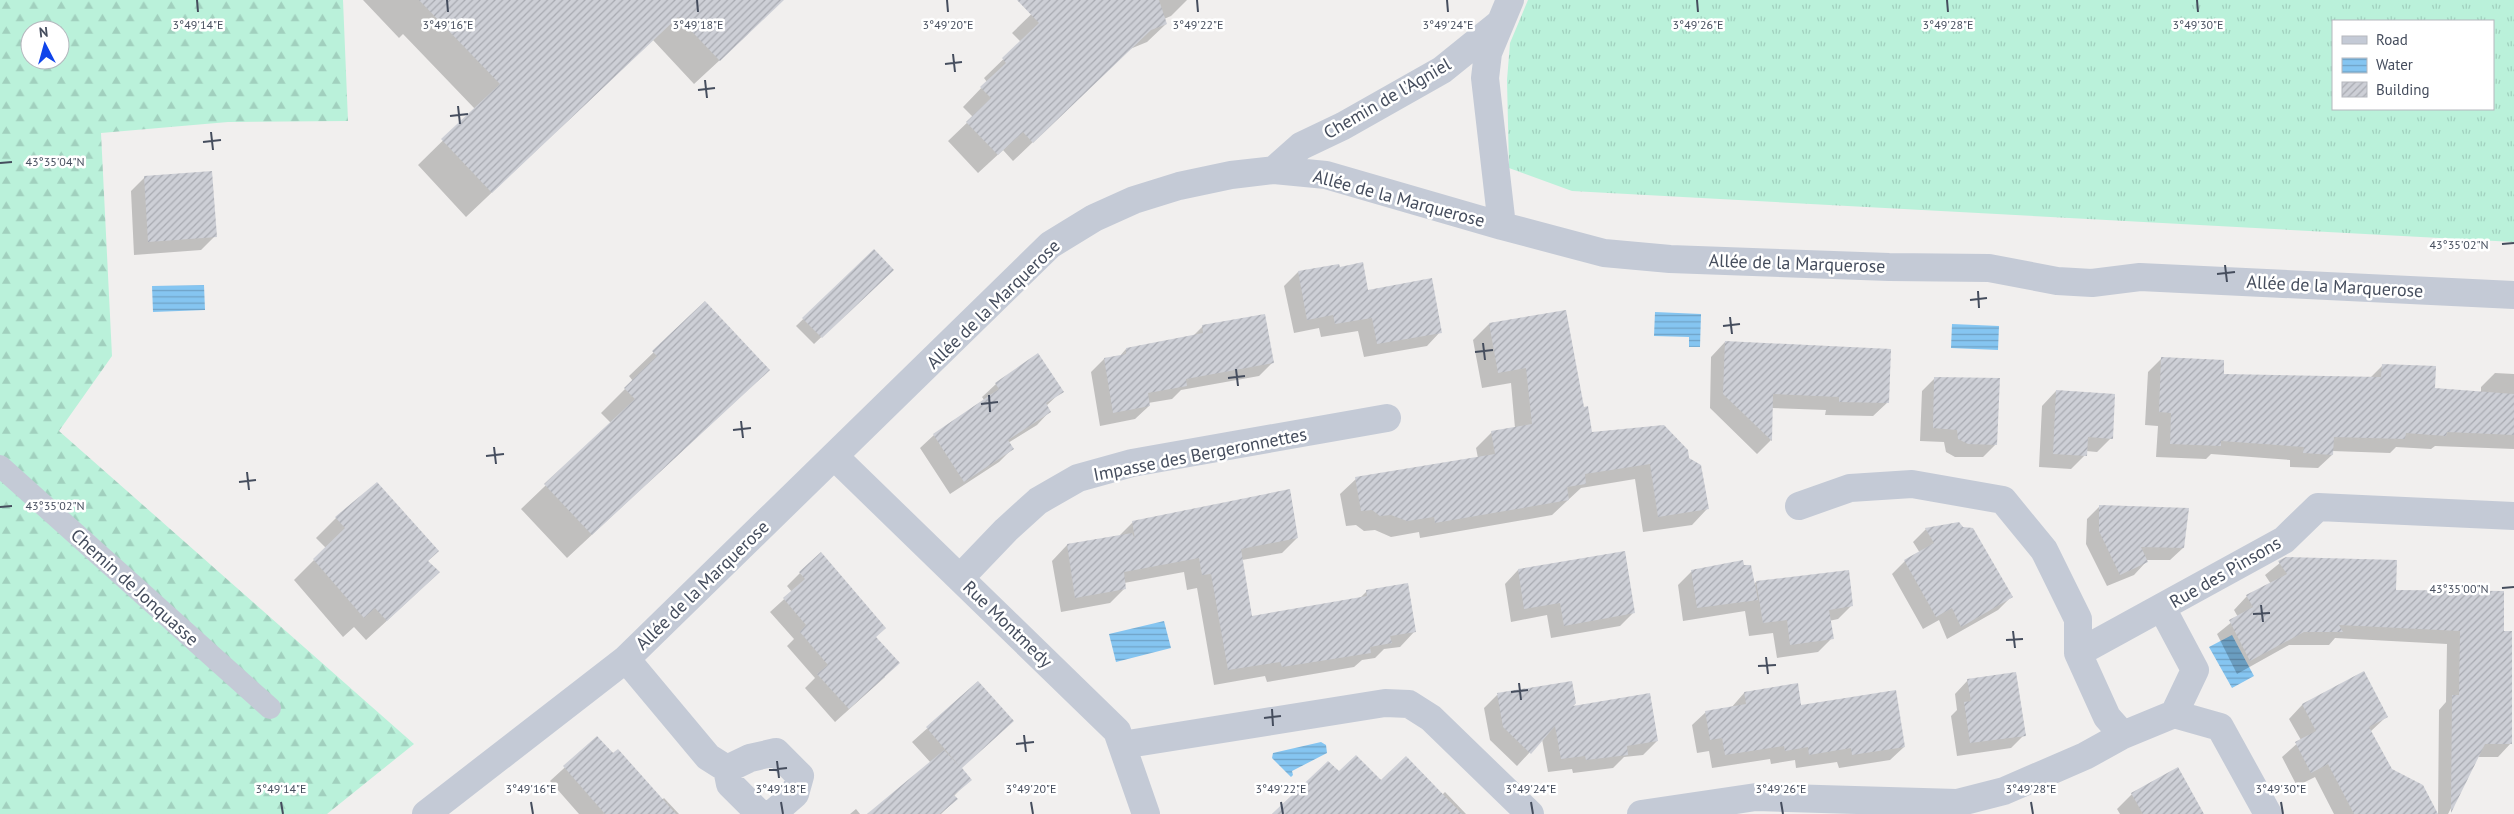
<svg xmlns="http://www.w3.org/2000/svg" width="2514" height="814" font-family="'PT Sans',sans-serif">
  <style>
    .grass { fill: url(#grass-tufts); fill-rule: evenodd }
    .forest { fill: url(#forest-firs); fill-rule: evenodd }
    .water { fill: url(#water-rules) }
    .shadow { fill: #0003 }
    .building { fill: url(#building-hatch) }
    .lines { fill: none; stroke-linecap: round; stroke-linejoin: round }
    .service { stroke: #c4cad6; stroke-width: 22 }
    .minor { stroke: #c4cad6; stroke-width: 28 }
    .ticks { fill: none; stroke: #454d5d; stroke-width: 2 }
    .labels { text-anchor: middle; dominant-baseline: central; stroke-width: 5; stroke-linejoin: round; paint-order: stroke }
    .street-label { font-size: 18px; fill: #454d5d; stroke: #fff }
    .ticks-label { font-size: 12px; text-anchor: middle; fill: #454d5d; stroke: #fff; stroke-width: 5; stroke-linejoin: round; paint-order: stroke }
  </style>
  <defs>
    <pattern id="grass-tufts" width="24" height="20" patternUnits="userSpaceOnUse" patternTransform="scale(1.25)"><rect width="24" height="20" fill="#baf1da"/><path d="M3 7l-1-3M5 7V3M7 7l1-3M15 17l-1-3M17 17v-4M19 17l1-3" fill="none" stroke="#a1d0be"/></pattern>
    <pattern id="forest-firs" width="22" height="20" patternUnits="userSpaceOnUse" patternTransform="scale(1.25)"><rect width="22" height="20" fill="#baf1da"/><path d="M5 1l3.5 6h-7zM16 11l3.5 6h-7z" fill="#a1d0be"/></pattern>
    <pattern id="water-rules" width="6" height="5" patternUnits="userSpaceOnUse" patternTransform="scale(1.25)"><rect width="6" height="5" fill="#85c5f1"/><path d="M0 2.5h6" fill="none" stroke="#6fa2c6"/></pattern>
    <pattern id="building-hatch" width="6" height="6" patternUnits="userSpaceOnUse" patternTransform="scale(1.25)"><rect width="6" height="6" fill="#cdcfd6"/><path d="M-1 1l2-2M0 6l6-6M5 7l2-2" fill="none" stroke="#a8aab1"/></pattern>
  </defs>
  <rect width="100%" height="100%" fill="#f1efee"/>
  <path class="grass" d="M1528 0H2514V242L1572 191 1509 168 1507 80 1510 43ZM2333 21H2493V109H2333Z"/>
  <path class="forest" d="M0 0H343L348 121 228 122 101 133 112 356 59 431 414 744 327 814H0ZM30 30H60V60H30Z"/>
  <path class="water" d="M204 285 205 310 153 312 152 286Z
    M1655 312 1701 314 1700 347H1689V337L1654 336Z
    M1952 324 1999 326 1998 350 1951 348Z
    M1164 621 1171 648 1116 662 1109 634Z
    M2232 635 2254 676 2232 688 2209 647Z
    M1321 742 1326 745 1327 753 1292 771 1293 775 1291 777 1272 758 1273 753Z"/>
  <path class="shadow" d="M363 0H763L748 34 694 84 653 40 466 217 418 165 475 109 403 34 399 38Z
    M1046 0H1187L1171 16 1164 19 1166 24 1147 42 1130 49 1013 161 1003 150 978 173 948 141 973 117 963 107 987 82 984 78 1021 42 1012 33Z
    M145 177 215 236 201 250 134 255 131 191Z
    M874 251 892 270 814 344 796 326Z
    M1339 268 1366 291 1440 332 1427 346 1364 357 1358 331 1321 337 1319 328 1294 333 1284 286 1298 272Z
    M705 303 769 370 567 558 521 509 611 423 601 413 633 381 629 376Z
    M1565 311 1583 408 1591 433 1687 459 1707 509 1692 525 1643 532 1635 479 1581 488 1552 515 1420 538 1419 532 1391 537 1375 530 1364 531 1356 525 1346 526 1340 494 1356 479 1478 458 1476 448 1492 432 1515 428 1511 383 1482 388 1473 340 1489 324Z
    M1203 326 1272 363 1259 376 1181 390 1172 399 1148 403 1149 406 1135 419 1100 426 1091 372 1104 359 1119 357 1126 349 1193 336Z
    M1725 342 1888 402 1873 416 1825 415 1826 410 1771 408V440L1757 454 1710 408 1711 357Z
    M2161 359 2222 375 2370 378 2383 365 2434 389 2481 393V387L2495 373 2514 374V449L2435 446 2431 449 2396 447 2390 453 2332 451V455L2318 468 2290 467V460L2211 454 2206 459 2156 457 2158 426 2145 425 2148 372Z
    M1935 378 1996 444 1983 457H1955L1946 452 1944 442 1920 441 1922 391Z
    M996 384 1062 391 1046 406 1050 411 1037 425 1008 443 1012 449 999 462 950 494 920 448 934 435 984 400 982 397Z
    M2056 391 2111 438 2097 452 2086 451 2085 455 2071 469 2039 467 2042 406Z
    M2100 506 2183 548 2170 560H2145L2146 562 2134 575 2107 586 2086 544 2087 519Z
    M336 518 427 561 418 592 366 640 354 627 343 637 294 580 326 548 316 538Z
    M1133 522 1297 538 1282 553 1242 560 1251 617 1359 599 1367 591 1415 631 1400 647 1384 649 1375 658 1362 660 1354 667 1267 682 1265 676 1214 685 1197 588 1187 590 1184 572 1124 583 1125 588 1110 603 1061 612 1052 561 1067 545 1119 536Z
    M1926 529 2011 597 1998 610 1947 639 1939 620 1923 629 1892 574 1905 561 1920 553 1913 542Z
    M1623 552 1633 613 1620 626 1551 638 1547 615 1511 622 1505 584 1518 570Z
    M2286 558 2395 591 2503 632 2511 743 2498 757H2477L2448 814H2438L2439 710 2446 702 2447 644 2335 638 2329 645H2289L2237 674 2217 634 2238 617 2234 610 2247 596 2271 584 2265 575Z
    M1692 571 1754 584 1756 582 1852 605 1838 619 1829 621 1832 638 1818 652 1777 658 1773 633 1749 636 1745 611 1683 621 1678 585Z
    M800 573 874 637 885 677 835 722 805 688 815 678 787 646 794 639 770 612 792 592 787 586Z
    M2363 673 2386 717 2370 732 2391 770 2434 814H2334L2315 777 2297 786 2282 757 2301 740 2289 719 2302 705Z
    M1968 680 2024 735 2011 748 1957 756 1951 716 1957 710 1955 694Z
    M978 683 1012 721 960 769 970 779 954 796 956 799 941 814H869L931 763 912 742Z
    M1744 693 1800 707 1904 747 1890 760 1839 768 1837 762 1796 768 1795 760 1771 764 1770 759 1712 768 1709 751 1697 753 1692 725 1706 712 1731 708Z
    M1497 695 1570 707 1657 741 1643 755 1624 757 1613 768 1573 773 1572 769 1548 772 1542 739 1517 766 1490 740 1484 708Z
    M597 738 662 800 664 798 679 814H579L550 781Z
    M1339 773 1442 795 1445 792 1466 814H1274Z
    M2132 794 2202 814H2120L2117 809Z
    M856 809 860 814H850Z"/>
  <path class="building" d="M419 0H784L720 61 678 17 492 193 441 139 500 84Z
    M1017 0H1159L1167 24 1151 30 1033 143 1023 132 998 155 966 122 991 98 980 87 1006 63 1002 58 1039 23Z
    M212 171 217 237 148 242 144 176Z
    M874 249 894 270 822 338 802 318Z
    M1363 262 1368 290 1432 278 1442 333 1377 344 1372 318 1335 324 1333 315 1307 320 1298 271 1339 264 1340 267Z
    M705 301 770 370 592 535 544 484 635 399 624 388 657 356 652 351Z
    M1566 310 1584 407 1588 406 1592 432 1664 425 1688 450 1689 458 1701 465 1709 509 1658 517 1650 464 1585 474 1586 484 1567 487 1569 500 1435 523 1434 517 1407 521 1391 515 1380 516 1372 510 1361 511 1355 477 1495 454 1491 431 1532 424 1526 368 1498 373 1489 323Z
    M1265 314 1274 363 1186 379 1187 386 1148 393 1150 406 1113 413 1104 358 1126 354V348L1203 333 1202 325Z
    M1725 341 1891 349 1889 403 1839 402V397L1773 394 1772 441 1723 394Z
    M1038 353 1064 392 1046 403 1051 412 1008 440 1014 449 964 482 933 434 999 389 995 383Z
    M2161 357 2224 360V374L2381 377 2382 364 2436 366 2435 388 2514 394V435L2447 432 2446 436 2406 433 2405 439 2334 437 2333 455 2303 453 2304 447 2221 441V446L2170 444 2171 413 2159 412Z
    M1934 377 2000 378 1997 445 1968 444 1958 439 1957 430 1933 428Z
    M2056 390 2115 394 2113 439 2088 437 2087 456 2053 454Z
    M377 482 439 551 428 561 440 572 387 621 375 608 364 618 313 559 345 528 335 517Z
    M1290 489 1298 538 1241 549 1252 616 1367 596 1366 590 1408 583 1416 632 1390 636 1392 643 1370 647 1371 653 1282 667 1280 662 1228 670 1211 574 1202 575 1199 558 1124 572 1126 589 1075 598 1067 544 1132 533 1135 539 1132 521Z
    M2099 505 2189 508 2184 548 2141 547 2148 562 2120 575 2099 531Z
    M1959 522 1963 527 1973 528 2013 597 1961 627 1952 608 1936 617 1904 560 1934 543 1925 528Z
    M1625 551 1635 613 1564 626 1560 603 1524 609 1518 569Z
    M821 552 886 628 876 637 900 663 849 709 817 674 828 665 800 632 806 625 783 598 805 579 799 572Z
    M2286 557 2397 560 2396 590 2504 591V631H2512V744H2485L2451 813 2452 695H2459L2460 631 2339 625 2343 632H2304L2250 661 2229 620 2253 607 2246 595 2287 574 2278 561Z
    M1743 560 1744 565H1751L1758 600 1697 608 1691 570Z
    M1849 570 1853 606 1829 610 1834 639 1790 645 1787 620 1763 623 1756 581Z
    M2364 671 2388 717 2369 727 2392 769 2423 785 2438 814H2354L2328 764 2311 773 2295 742 2316 731 2302 704Z
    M2016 672 2026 736 1970 743 1964 702 1971 701 1967 679Z
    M978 681 1014 721 962 768 972 780 954 795 958 799 940 814H867L944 750 961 768 926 727Z
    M1572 681 1576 703 1573 706 1650 693 1658 741 1627 746 1628 755 1586 760 1585 756 1561 759 1555 726 1531 754 1503 727 1497 693Z
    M1798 683 1801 705 1896 690 1905 747 1852 755 1851 748 1809 755 1808 747 1785 751 1784 746 1725 755 1722 738 1710 740 1705 711 1746 704 1744 692Z
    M597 736 613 753 618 749 676 814H605L563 766Z
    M1356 755 1381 780 1406 756 1462 814H1272L1328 761 1339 771Z
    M2178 767 2204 814H2143L2131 793Z"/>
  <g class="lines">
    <path class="service" d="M0 466 270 708"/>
    <path class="minor" d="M1274 170 1301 146 1343 126 1442 70 1499 24
      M1502 226 1485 78 1488 53 1510 0
      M835 457 1117 731 1146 814
      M1799 506 1850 488 1912 484 2003 500 2044 550 2078 619V653L2107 717 2123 735
      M960 578 1006 530 1038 501 1078 478 1132 463 1387 418
      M2162 608 2195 670 2174 714
      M2078 653 2284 540 2318 507 2514 516
      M626 659 708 757 727 769 730 784 760 814
      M1122 745 1385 703 1409 704 1431 718 1530 814
      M727 769 750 758 776 752 800 776 795 794 772 814
      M426 814 626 659 1050 245 1094 218 1134 200 1179 186 1231 175 1274 170 1326 175 1502 226 1604 253 1670 259 1889 267 1989 268 2057 281 2092 283 2140 277 2514 295
      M1641 814 1756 797 1957 803 2004 791 2085 756 2123 735 2174 714 2220 727 2268 814"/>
  </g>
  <path class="ticks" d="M197 0 198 12M447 0 448 12M697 0 698 12M947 0 948 12M1197 0 1198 12M1447 0 1448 12M1697 0 1698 12M1947 0 1948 12M2197 0 2198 12M953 54 955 72M945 64 962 62M705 80 707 98M698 90 715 88M458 106 460 124M450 116 468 114M211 132 213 150M203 142 221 140M0 163 12 162M2502 244 2514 243M2225 265 2227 282M2217 274 2235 272M1978 291 1979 308M1970 300 1987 298M1730 317 1732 334M1723 326 1740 324M1483 343 1485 360M1475 352 1493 350M1236 369 1238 386M1228 378 1245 376M989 395 990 412M981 404 998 402M741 421 743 438M733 430 751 428M494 447 496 464M486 456 504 454M247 472 249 490M239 482 256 480M0 507 12 506M2502 588 2514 587M2261 605 2263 622M2253 614 2270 613M2013 631 2015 648M2006 640 2023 639M1766 657 1768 674M1758 666 1776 665M1519 683 1521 700M1511 692 1528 690M1272 709 1273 726M1264 718 1281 716M1024 735 1026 752M1016 744 1034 742M777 761 779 778M769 770 787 768M281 802 283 814M531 802 533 814M781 802 783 814M1031 802 1033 814M1281 802 1283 814M1531 802 1533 814M1781 802 1783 814M2031 802 2033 814M2281 802 2283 814"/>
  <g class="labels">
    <g class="street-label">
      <text transform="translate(1387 98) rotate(-30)">Chemin de l'Agniel</text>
      <text transform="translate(1399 198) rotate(15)">Allée de la Marquerose</text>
      <text transform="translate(1797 263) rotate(2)">Allée de la Marquerose</text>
      <text transform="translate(2335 286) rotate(3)">Allée de la Marquerose</text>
      <text transform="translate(993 304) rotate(-44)">Allée de la Marquerose</text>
      <text transform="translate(1200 454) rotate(-11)">Impasse des Bergeronnettes</text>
      <text transform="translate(2225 572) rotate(-30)">Rue des Pinsons</text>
      <text transform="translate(702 585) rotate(-44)">Allée de la Marquerose</text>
      <text transform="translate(135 587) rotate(42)">Chemin de Jonquasse</text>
      <text transform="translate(1008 624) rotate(44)">Rue Montmedy</text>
    </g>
  </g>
  <g class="ticks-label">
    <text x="198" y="29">3°49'14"E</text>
    <text x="448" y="29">3°49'16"E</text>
    <text x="698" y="29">3°49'18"E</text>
    <text x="948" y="29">3°49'20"E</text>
    <text x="1198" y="29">3°49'22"E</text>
    <text x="1448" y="29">3°49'24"E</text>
    <text x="1698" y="29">3°49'26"E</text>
    <text x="1948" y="29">3°49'28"E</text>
    <text x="2198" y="29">3°49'30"E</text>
    <text x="55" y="166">43°35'04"N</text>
    <text x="2459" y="249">43°35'02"N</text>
    <text x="55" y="510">43°35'02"N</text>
    <text x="2459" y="593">43°35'00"N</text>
    <text x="281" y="793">3°49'14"E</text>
    <text x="531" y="793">3°49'16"E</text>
    <text x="781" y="793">3°49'18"E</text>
    <text x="1031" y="793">3°49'20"E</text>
    <text x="1281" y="793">3°49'22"E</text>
    <text x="1531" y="793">3°49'24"E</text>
    <text x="1781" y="793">3°49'26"E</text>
    <text x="2031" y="793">3°49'28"E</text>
    <text x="2281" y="793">3°49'30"E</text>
  </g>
  <rect x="2332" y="20" width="162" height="90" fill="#ffffff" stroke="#b5b8be"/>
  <rect x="2342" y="36" width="25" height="8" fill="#c4cad6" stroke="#b5b8be"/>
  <text x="2376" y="45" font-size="15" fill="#454d5d">Road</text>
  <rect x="2342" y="58" width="25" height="15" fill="url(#water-rules)" stroke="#b5b8be"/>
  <text x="2376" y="70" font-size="15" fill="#454d5d">Water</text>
  <rect x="2342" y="82" width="25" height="15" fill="url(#building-hatch)" stroke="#b5b8be"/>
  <text x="2376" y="95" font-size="15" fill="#454d5d">Building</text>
  <g transform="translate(45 45) rotate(354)"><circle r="24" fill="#ffffff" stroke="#b5b8be"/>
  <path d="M0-4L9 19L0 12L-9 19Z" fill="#0f44ea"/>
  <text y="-8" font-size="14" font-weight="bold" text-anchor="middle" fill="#454d5d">N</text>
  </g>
</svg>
